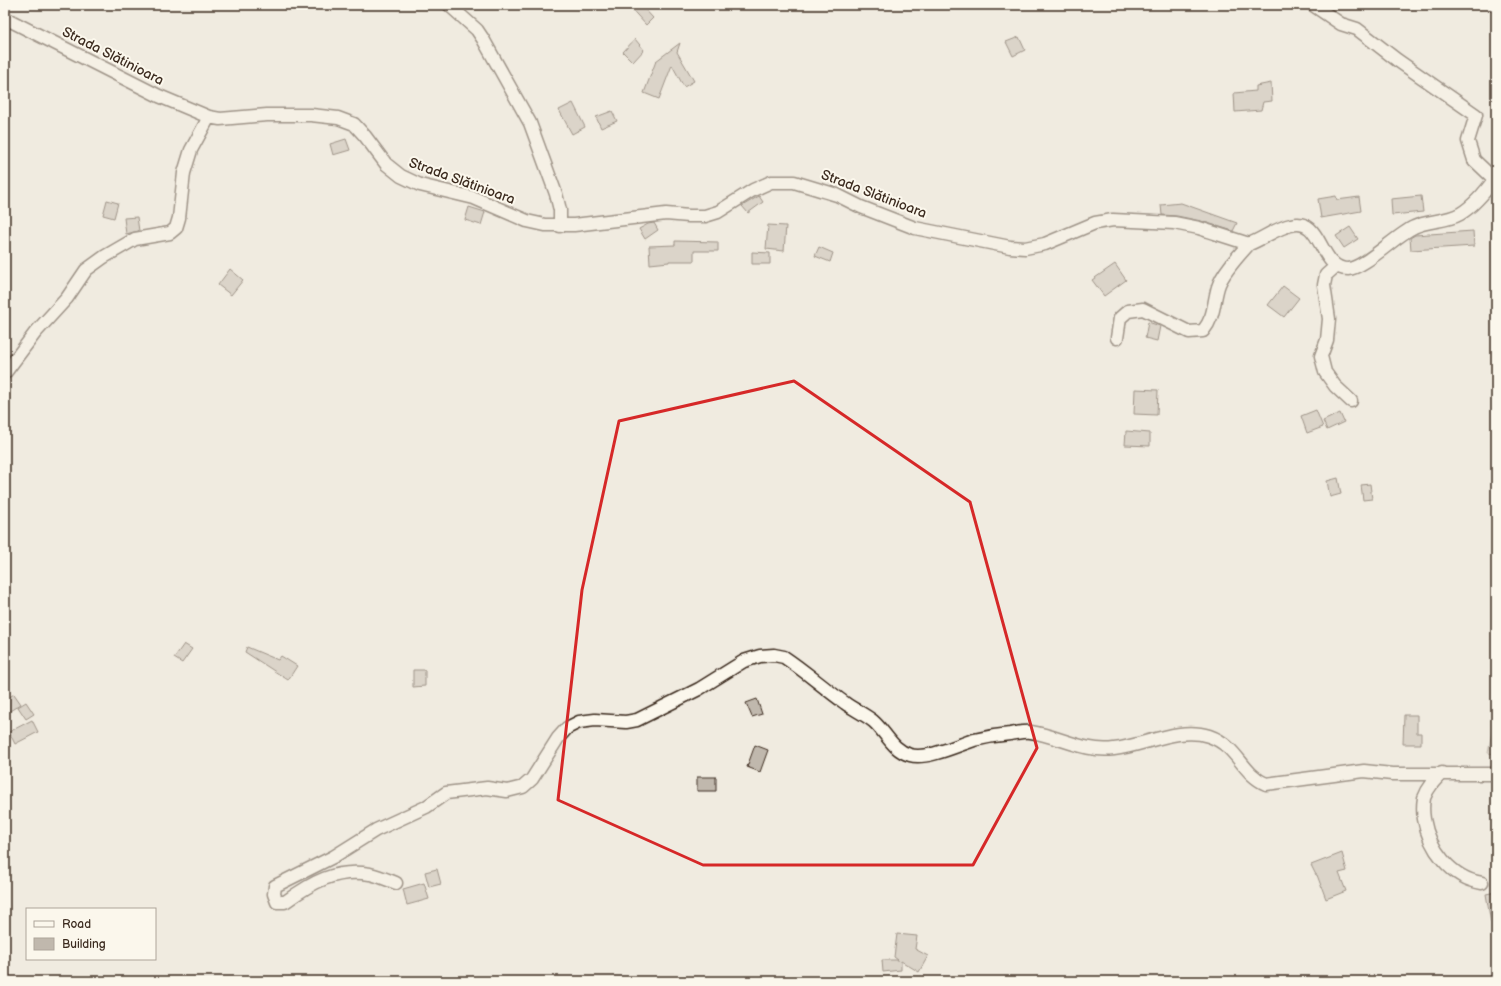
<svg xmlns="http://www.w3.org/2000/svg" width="1501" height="986" font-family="'Balsamiq Sans',sans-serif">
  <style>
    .green { fill: #d5cec3; stroke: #887c70 }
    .building { fill: #c0b8ad; stroke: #3b2a1e }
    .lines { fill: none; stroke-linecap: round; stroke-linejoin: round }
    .minor-casing { stroke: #3b2a1e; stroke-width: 15 }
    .minor { stroke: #fbf7ec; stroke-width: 12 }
    .marked { fill: none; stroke: #d62828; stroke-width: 3; stroke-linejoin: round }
    .labels { text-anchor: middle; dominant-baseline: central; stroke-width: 4; stroke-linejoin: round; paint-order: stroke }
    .street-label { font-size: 14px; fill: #3b2a1e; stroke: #fbf7ec }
  </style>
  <rect width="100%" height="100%" fill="#f0ebe0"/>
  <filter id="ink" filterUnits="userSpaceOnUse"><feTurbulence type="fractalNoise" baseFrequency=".025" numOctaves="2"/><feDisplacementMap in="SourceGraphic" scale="8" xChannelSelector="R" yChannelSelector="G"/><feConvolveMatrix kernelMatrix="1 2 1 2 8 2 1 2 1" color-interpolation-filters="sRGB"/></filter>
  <g filter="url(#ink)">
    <path class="green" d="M1496 711V754L1488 753Z"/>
    <path class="building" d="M628 5H641L653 18 646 25Z
      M1019 37 1025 50 1013 56 1006 42Z
      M635 39 644 50 633 62 623 52Z
      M680 43 677 52 694 81 684 87 672 65 659 99 644 93 656 61Z
      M1271 83 1272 101 1263 102 1261 110 1235 112 1234 93 1256 91V86Z
      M573 103 585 127 572 134 559 110Z
      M612 111 617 121 601 128 596 117Z
      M346 139 350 150 333 155 330 144Z
      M759 196 763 202 748 213 742 206Z
      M1336 196 1337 200 1359 197 1361 211 1321 218 1318 199Z
      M1421 196 1423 212 1392 215 1391 199Z
      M107 200 118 203 114 218 103 215Z
      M1181 203 1237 223 1233 231 1201 221 1177 216 1162 215 1161 205Z
      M469 207 485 212 481 225 465 220Z
      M137 217 139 231 126 234 124 218Z
      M654 223 658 230 645 239 639 229 648 224Z
      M768 225 786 226 784 251 766 249Z
      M1350 227 1358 239 1344 248 1336 236Z
      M1473 231 1474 246 1411 250 1410 238 1415 235Z
      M675 241 718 242V251H694V261H669V262L650 264 649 246 675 245Z
      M819 247 833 253 830 262 815 256Z
      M752 252 770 253V264H752Z
      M1115 264 1126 280 1104 296 1092 280Z
      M230 269 243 280 231 295 218 285Z
      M1283 286 1299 298 1284 317 1268 305Z
      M1148 322 1160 326 1157 341 1145 338Z
      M1135 389 1158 390 1157 415 1134 414Z
      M1316 410 1323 427 1307 433 1301 416Z
      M1340 413 1344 422 1327 430 1323 421Z
      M1126 431 1150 433V446L1125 445Z
      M1338 478 1341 494 1330 497 1327 481Z
      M1370 484 1372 499 1363 500 1361 485Z
      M184 644 192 649 182 663 174 658Z
      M247 647 278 660 281 656 297 666 288 680 245 652Z
      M413 670H425V686L413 687Z
      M14 694 21 704 5 714V700Z
      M757 699 762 714 752 717 746 703Z
      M26 702 34 714 26 719 18 707Z
      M1404 715H1417V733H1421V744H1403Z
      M32 720 38 732 15 744 9 732Z
      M755 745 768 750 760 772 747 767Z
      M697 777H716V791H697Z
      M1342 853 1347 871 1339 873 1346 891 1326 899 1317 875H1316L1311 865Z
      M437 869 441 884 429 887 425 872Z
      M424 883 429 899 407 905 403 889Z
      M1496 892V923H1491L1486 894Z
      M897 934 917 936 915 949 928 956 919 972 901 961V970L883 972 882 960H898L894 957Z"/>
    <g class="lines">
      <defs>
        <path id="minor" d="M449 5 477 30 483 39 530 123 556 194 560 210V226
          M1313 5 1341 24 1357 29 1397 60 1476 115 1468 141 1474 160 1494 179
          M5 18 159 96 209 117 220 119 267 115H311L338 118 354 124 365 136 386 164 401 176 420 185 474 198 527 221 545 225H574L666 214 689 216H705L718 212 753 190 771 182H794L837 195 861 207 915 228 1010 247 1025 248 1045 244 1095 223 1113 220 1174 223 1199 228 1249 244C1263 239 1276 228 1291 225 1323 216 1318 269 1348 269 1365 268 1396 235 1414 227 1428 220 1446 222 1460 214 1475 205 1486 191 1496 177
          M1336 266 1326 275 1324 285 1329 319 1327 340 1321 356 1325 372 1335 386 1351 401
          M1117 338 1120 318 1128 311 1143 309 1189 332 1203 331C1215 316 1213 304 1218 287 1222 273 1239 255 1249 244
          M5 373 35 333 67 298 86 270 104 257 135 239 170 233 176 228 179 218 184 173 191 150 209 117
          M1442 773C1435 780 1428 787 1424 798 1423 804 1423 813 1424 819 1429 849 1451 878 1482 883
          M396 883C388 880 379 876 370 874 336 868 311 883 285 902H277L274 894 275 886 333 857 376 830 426 807 446 793 487 788 507 791 523 787 532 779 558 738 567 728 579 722 595 720 626 722 637 720 699 689 744 661 760 656 774 655 784 657C805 671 824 688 845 703 853 709 864 714 873 721 886 732 892 750 910 755 927 760 958 745 974 740 986 737 998 735 1010 734 1017 733 1025 731 1031 732 1059 736 1085 753 1114 749 1144 746 1178 726 1209 736 1238 746 1241 773 1266 784L1364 771 1392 774H1496"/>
      </defs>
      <use href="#minor" class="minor-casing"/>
      <use href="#minor" class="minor"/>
    </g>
  </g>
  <path d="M0 0H1501V986H0ZM794 381 970 502 1037 748 973 865H703L558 800 582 590 619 421Z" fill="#f0ebe0" fill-opacity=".55" fill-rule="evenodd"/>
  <path class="marked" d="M794 381 970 502 1037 748 973 865H703L558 800 582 590 619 421Z"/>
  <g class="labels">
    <g class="street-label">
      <text transform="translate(113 56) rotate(27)">Strada Slătinioara</text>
      <text transform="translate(462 181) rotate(20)">Strada Slătinioara</text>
      <text transform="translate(874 194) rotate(21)">Strada Slătinioara</text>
    </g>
  </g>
  <rect width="1501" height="986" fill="none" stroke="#fbf7ec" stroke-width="20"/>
  <rect x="10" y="10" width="1481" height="966" fill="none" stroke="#3b2a1e" stroke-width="1.5" filter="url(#ink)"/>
  <rect x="26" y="908" width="130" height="52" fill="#fbf7ec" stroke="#aea59a"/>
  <rect x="34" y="921" width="20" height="6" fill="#fbf7ec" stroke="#aea59a"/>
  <text x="62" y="928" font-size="12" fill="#3b2a1e">Road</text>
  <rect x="34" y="938" width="20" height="12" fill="#c0b8ad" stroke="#aea59a"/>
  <text x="62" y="948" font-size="12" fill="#3b2a1e">Building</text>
</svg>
